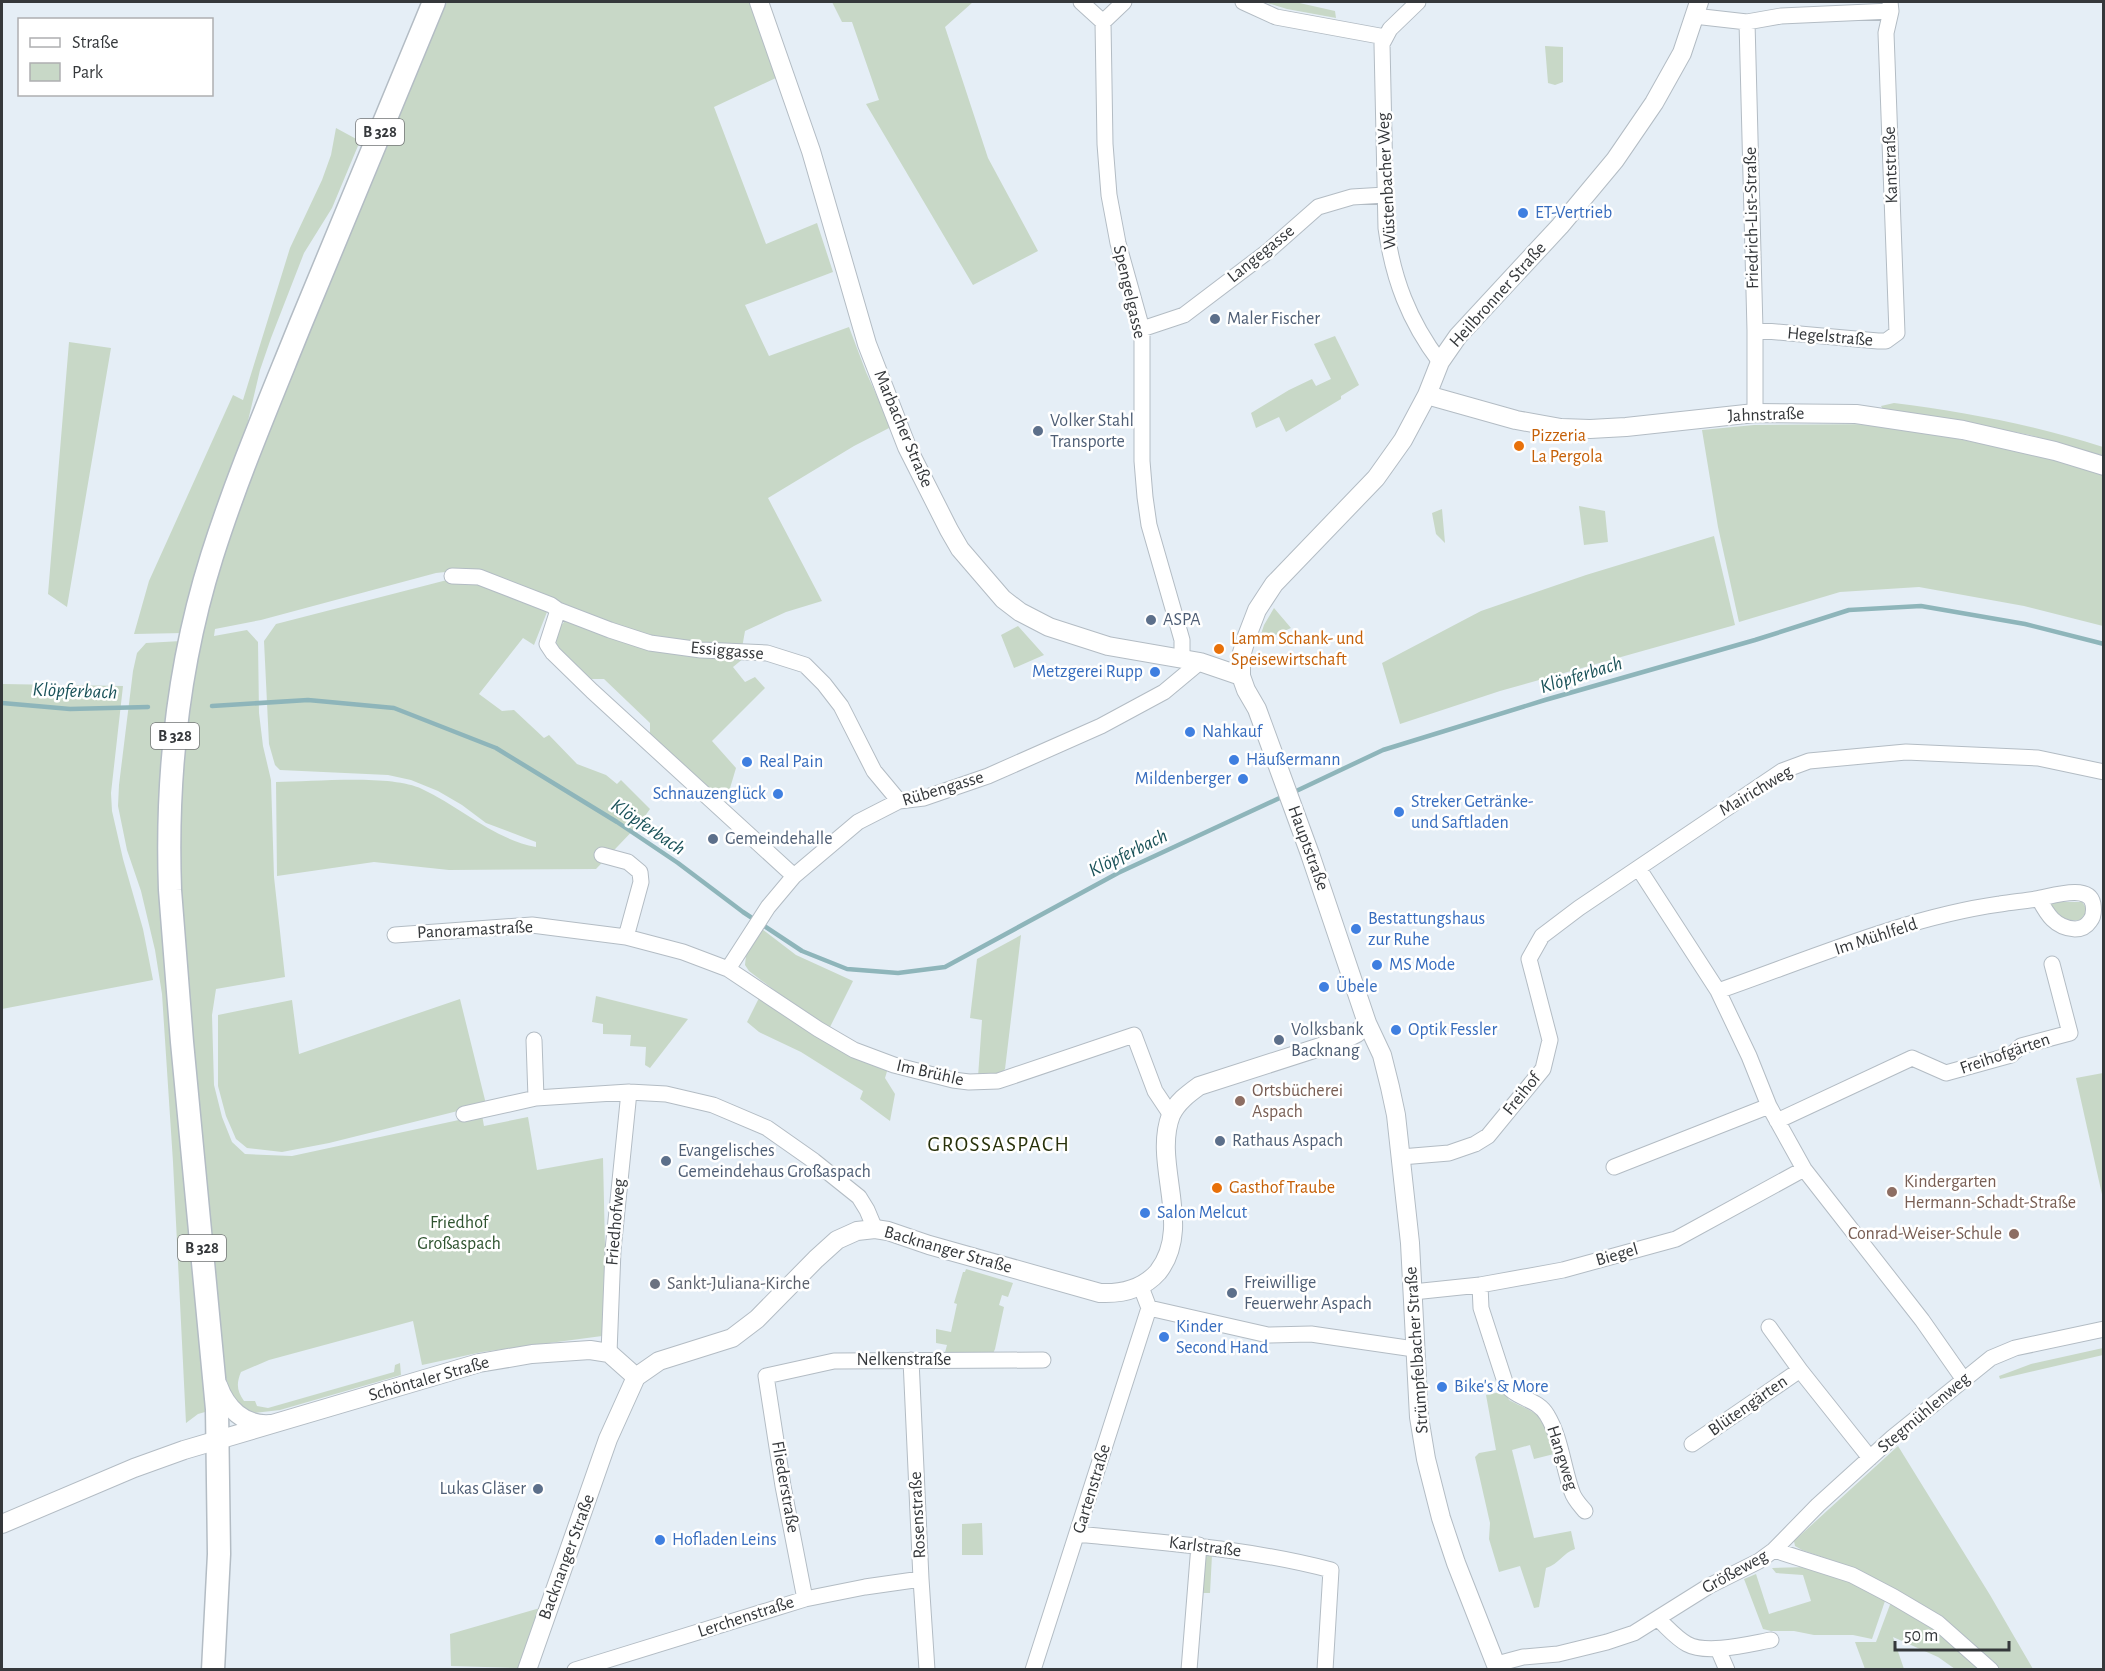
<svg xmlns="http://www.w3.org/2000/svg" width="2105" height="1671" font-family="'Alegreya Sans',sans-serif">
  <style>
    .green { fill: #c8d8c7 }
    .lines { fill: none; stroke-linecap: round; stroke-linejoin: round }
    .stream { stroke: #8eb5ba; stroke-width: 4.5 }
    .minor-casing { stroke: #b3bcc4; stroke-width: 17 }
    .tertiary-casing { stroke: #b3bcc4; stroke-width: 20 }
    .primary-casing { stroke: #b3bcc4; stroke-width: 25 }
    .minor { stroke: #fff; stroke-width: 15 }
    .tertiary { stroke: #fff; stroke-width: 18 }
    .primary { stroke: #fff; stroke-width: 22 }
    .shop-dot { fill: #3f7fe0; stroke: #fff; stroke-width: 2 }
    .service-dot { fill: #5c6f8a; stroke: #fff; stroke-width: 2 }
    .food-dot { fill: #e8710a; stroke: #fff; stroke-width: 2 }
    .education-dot { fill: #8d6e63; stroke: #fff; stroke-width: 2 }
    .worship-dot { fill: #6b7280; stroke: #fff; stroke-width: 2 }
    .labels { text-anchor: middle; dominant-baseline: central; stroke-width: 5; stroke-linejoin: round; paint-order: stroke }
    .shield { fill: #fff; stroke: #727476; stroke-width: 1.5 }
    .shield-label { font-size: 16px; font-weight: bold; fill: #35383b }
    .street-label { font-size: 18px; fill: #35383b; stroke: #fff }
    .shop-label { font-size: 18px; fill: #366cbe; stroke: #fff; text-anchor: start }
    .service-label { font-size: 18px; fill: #4e5e75; stroke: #fff; text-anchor: start }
    .food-label { font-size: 18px; fill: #c56008; stroke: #fff; text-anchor: start }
    .education-label { font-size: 18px; fill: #785e54; stroke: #fff; text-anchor: start }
    .park-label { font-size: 18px; fill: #2e532f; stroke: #fff }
    .worship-label { font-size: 18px; fill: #5b616d; stroke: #fff; text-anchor: start }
    .water-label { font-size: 20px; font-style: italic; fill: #1a5259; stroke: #fff }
    .quarter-label { font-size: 21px; letter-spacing: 1.5px; fill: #27310a; stroke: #fff }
  </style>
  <rect width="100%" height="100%" fill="#e5eef6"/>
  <path class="green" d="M447 2H752L778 77 714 107 766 244 817 223 833 272 745 305 769 356 849 327 866 372 891 427 854 446 768 498 822 601 786 612 745 631 742 648 658 638 620 628 454 571 436 573 261 620 215 629 214 636 247 630 258 642 259 713 263 746 271 780 274 877 285 977 216 989 212 1015 214 1085 222 1117 232 1142 245 1154 292 1156 482 1115 484 1126 528 1117 537 1170 603 1158 605 1247 602 1336 482 1352 422 1365 413 1321 269 1360 241 1372C236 1384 237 1391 244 1401H255L257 1406 268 1408 394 1372 395 1365 400 1363 401 1375 280 1410 253 1413 240 1407 229 1389 223 1366 178 879 183 741 204 620 226 540 299 356Z
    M832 2H973L945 27 988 158 1038 251 973 285 866 104 879 100 852 22H842Z
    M1264 2H1295L1335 11 1336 18 1287 9Z
    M1545 46 1563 47V82L1555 85 1548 83Z
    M336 128 360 141 332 208 304 253 271 338 260 370 243 442 183 633 134 634 149 581 233 395 243 400 290 248 322 180 331 155Z
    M1335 336 1359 385 1341 396V399L1286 432 1279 417 1256 428 1251 413 1289 390 1312 379 1316 386 1331 379 1314 344Z
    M69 342 111 348 67 607 48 594Z
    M1894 403C1965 412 2035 425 2103 447V456L2030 435 1994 428 1884 411 1881 406Z
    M1887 424 2049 458 2103 474V626L2024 606 1919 587 1840 592 1739 622 1718 527 1702 430 1754 425Z
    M1579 506 1605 511 1608 542 1584 545Z
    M1442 509 1445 543 1436 534 1432 513Z
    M1714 536 1735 625 1500 691 1400 724 1382 663 1481 611 1586 575Z
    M447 580H479L542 606 547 612 534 645 523 638 479 694 502 711 514 710 544 738 549 735 577 764 606 775 617 784 621 780 650 809 640 823 596 869 449 870 374 862 277 876 276 782C313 782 390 774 422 789 461 807 493 839 536 847V842L486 823 462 805 438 791 411 780 388 775 280 770 275 765 269 744 264 641 276 624Z
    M1274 608 1291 628 1258 643 1264 625Z
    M571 619 744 658 733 667 745 682 755 677 765 688 712 741 736 768 725 805 650 734V723L604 679H591C578 667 553 652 555 633L564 622Z
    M1018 626 1044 655 1014 668 1001 635Z
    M181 641 164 747 206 1395 205 1412 198 1414 186 1423 173 1162 162 994 155 950 141 891 127 850 118 806 119 785 133 671 137 653 146 643Z
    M2 684 123 686 111 793 112 811 123 859 143 929 153 980 2 1009Z
    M2053 902H2082L2085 906V914L2080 920C2065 922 2059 916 2050 905Z
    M762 929 796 955 853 981 828 1031 749 971 745 965 746 955Z
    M1021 935 1005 1069 998 1077H978L982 1020 970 1018 977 959Z
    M761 994 888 1068 885 1078 895 1094 890 1121 860 1099 863 1091 801 1052 759 1032 747 1022Z
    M596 996 688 1019 650 1068 645 1065 646 1047 630 1046 631 1035 603 1034V1024L592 1022Z
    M460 999 486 1104 329 1143 282 1152 247 1148 236 1139 226 1116 218 1086V1015L292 1000 299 1054Z
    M2103 1073H2104L2103 1199 2076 1078Z
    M966 1269 1013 1283 1008 1297 1002 1295 999 1305 1004 1307 995 1349 991 1358 944 1356 947 1345 936 1343V1329L951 1332 957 1304 954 1303 963 1272H965Z
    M2103 1348V1355L2000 1379 1999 1376 2031 1364Z
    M1505 1391 1509 1400C1544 1418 1545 1412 1554 1454L1534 1459 1530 1445 1512 1450 1534 1538 1571 1531 1575 1549C1563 1553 1559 1564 1546 1568L1539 1607 1534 1608 1520 1566 1499 1572 1489 1539 1490 1523 1475 1457 1479 1453 1496 1450 1486 1395Z
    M1898 1446 1990 1595 2033 1669H1995L1854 1568 1802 1550 1795 1546 1794 1541Z
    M982 1523 983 1555H962V1524Z
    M1203 1554 1212 1555 1210 1593H1200Z
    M1809 1567 1838 1574 1885 1601 1872 1639 1853 1635H1814L1794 1631H1771L1763 1629 1744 1579 1756 1574 1769 1614 1811 1601 1803 1575 1776 1573 1772 1568Z
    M1891 1602 1936 1627 1984 1669H1955L1938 1657 1893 1637 1904 1669H1865L1855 1642H1876Z
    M540 1608 519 1668 451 1666 450 1634Z"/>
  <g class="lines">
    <path class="stream" d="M2 703 70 709 148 707
      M212 706 308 700 394 708 496 748 617 822 678 863 743 912 802 951 847 969 898 973 945 967 1118 873 1284 796
      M1292 793 1383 750 1545 700 1755 640 1849 610 1921 606 2025 624 2104 644"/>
    <defs>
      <path id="minor" d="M1081 2 1103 22
        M1124 2 1103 22 1105 144 1109 195 1118 243 1142 329V461L1145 497 1149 525 1182 640V658
        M1243 2 1276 17 1385 37
        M1418 2 1390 29 1382 44 1386 228C1393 279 1409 321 1440 362
        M1694 16 1747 22 1781 16 1891 11
        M1747 22 1755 330V413
        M1142 329 1184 315 1267 252 1318 207 1352 197 1385 195
        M1755 330 1878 341H1886L1897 333 1886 33 1891 11 1890 2
        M452 576 479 577 551 605 558 610 547 644 553 653 592 691 794 876
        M558 610 610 630 650 643 701 650 767 653 805 665 824 684 841 706 874 771 899 801
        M602 855 628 862 640 872 641 882 626 937
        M1639 869 1718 991 1749 1056 1769 1106 1804 1169 1922 1320 1964 1380
        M395 935 532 925 626 937 683 952 728 969 818 1029 854 1050 894 1065 953 1080 969 1082 998 1081 1134 1035 1155 1091 1171 1115
        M728 969 768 907 794 876 858 822 899 801 924 798 988 776 1101 726 1164 692 1200 662
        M1718 991C1807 960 1906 917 2000 904 2012 902 2024 901 2036 899 2050 897 2089 883 2093 904 2094 910 2094 916 2090 921 2086 927 2081 929 2075 929 2055 928 2047 914 2039 899
        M534 1040 536 1098
        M464 1114 536 1098 629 1092 666 1094 713 1105 767 1128 814 1161 859 1197 867 1210 875 1229
        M1777 1121 1912 1058 1946 1073 2011 1055 2021 1046 2070 1033 2052 964
        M1401 1157 1449 1153 1475 1144 1488 1136 1543 1069 1550 1040 1529 959 1542 936 1579 908 1782 771 1809 761 1906 752 2038 758 2104 772
        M1614 1167 1769 1106
        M1480 1285 1481 1308 1506 1385C1517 1399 1538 1399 1547 1415 1561 1438 1563 1467 1572 1492 1574 1499 1580 1505 1585 1511
        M1141 1287 1149 1308 1268 1335 1311 1334 1414 1349
        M1413 1292 1480 1285 1563 1270 1676 1239 1804 1169
        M1769 1327 1800 1370
        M609 1353 613 1250 629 1092
        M911 1360 921 1579 927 1670
        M1692 1444 1800 1370 1870 1458
        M1078 1534C1163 1543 1248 1548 1331 1570L1325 1670
        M1774 1550 1852 1575 1894 1597 1938 1623 1991 1670
        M805 1599 783 1486 766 1376 834 1361 1043 1360
        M1658 1619C1667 1627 1676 1638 1687 1644 1707 1655 1749 1644 1771 1640
        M1718 1649 1727 1670
        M1497 1664 1523 1657 1558 1654 1607 1642 1634 1633 1709 1586 1759 1561 1774 1550 1818 1505 1893 1437 1991 1358 2015 1348 2104 1329
        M575 1670 805 1599 865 1587 921 1579
        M1033 1670 1149 1308
        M1189 1670 1199 1545"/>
      <path id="tertiary" d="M759 2 811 151 867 344 907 447 949 530 960 549 1003 599 1020 612 1049 627 1108 646 1200 662 1241 676
        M1427 395 1516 420 1561 428 1590 429 1626 427 1755 413 1856 414 1963 430 2055 451 2104 466
        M218 1385C226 1408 244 1426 270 1424
        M2 1524 134 1468 184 1450 479 1363 532 1354 590 1350 609 1353 636 1377
        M527 1670 608 1439 636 1377 659 1361 732 1338 757 1319 816 1259 837 1240 857 1231 875 1229 888 1231 929 1245 1100 1293C1122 1294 1143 1289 1158 1272 1194 1226 1152 1164 1171 1115 1177 1102 1188 1094 1199 1086L1345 1039 1357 1033 1367 1023
        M1498 1670 1456 1563 1441 1518 1426 1459 1419 1417 1410 1243 1396 1115 1390 1087 1382 1055 1367 1023 1310 854 1257 709 1246 690 1241 676V656L1247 636 1257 610 1274 584 1376 478 1403 440 1427 395 1440 362 1458 336 1560 226 1615 160 1654 103 1682 53 1699 2"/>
      <path id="primary" d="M213 1670 219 1554 217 1409 182 1042 170 890C166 778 178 664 212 556 237 477 270 400 301 323 345 216 390 109 434 2"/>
    </defs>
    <use href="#minor" class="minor-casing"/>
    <use href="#tertiary" class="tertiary-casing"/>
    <use href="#primary" class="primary-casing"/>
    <use href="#minor" class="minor"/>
    <use href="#tertiary" class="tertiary"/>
    <use href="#primary" class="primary"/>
  </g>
  <g class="shop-dot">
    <circle cx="1523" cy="213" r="6"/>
    <circle cx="1155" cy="672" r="6"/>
    <circle cx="1190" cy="732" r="6"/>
    <circle cx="1234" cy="760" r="6"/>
    <circle cx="747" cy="762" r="6"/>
    <circle cx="1243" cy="779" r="6"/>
    <circle cx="778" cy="794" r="6"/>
    <circle cx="1399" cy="812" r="6"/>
    <circle cx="1356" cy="929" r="6"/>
    <circle cx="1377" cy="965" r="6"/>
    <circle cx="1324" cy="987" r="6"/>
    <circle cx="1396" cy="1030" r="6"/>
    <circle cx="1145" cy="1213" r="6"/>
    <circle cx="1164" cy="1337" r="6"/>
    <circle cx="1442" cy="1387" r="6"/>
    <circle cx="660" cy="1540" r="6"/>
  </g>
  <g class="service-dot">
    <circle cx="1215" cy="319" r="6"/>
    <circle cx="1038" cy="431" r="6"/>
    <circle cx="1151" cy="620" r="6"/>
    <circle cx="713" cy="839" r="6"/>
    <circle cx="1279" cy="1040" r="6"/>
    <circle cx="1220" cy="1141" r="6"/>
    <circle cx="666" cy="1161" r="6"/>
    <circle cx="1232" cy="1293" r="6"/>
    <circle cx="538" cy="1489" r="6"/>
  </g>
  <g class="food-dot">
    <circle cx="1519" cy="446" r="6"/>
    <circle cx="1219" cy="649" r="6"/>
    <circle cx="1217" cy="1188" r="6"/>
  </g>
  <g class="education-dot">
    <circle cx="1240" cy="1101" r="6"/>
    <circle cx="1892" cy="1192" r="6"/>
    <circle cx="2014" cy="1234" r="6"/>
  </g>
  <circle class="worship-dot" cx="655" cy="1284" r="6"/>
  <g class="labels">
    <g class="shield">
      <rect x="356" y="119" width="48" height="26" rx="4.5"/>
      <rect x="151" y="723" width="48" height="26" rx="4.5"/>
      <rect x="178" y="1235" width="48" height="26" rx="4.5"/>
    </g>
    <g class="shield-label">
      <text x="380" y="132">B 328</text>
      <text x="175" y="736">B 328</text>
      <text x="202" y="1248">B 328</text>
    </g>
    <g class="street-label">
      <text transform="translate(1891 165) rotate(-92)">Kantstraße</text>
      <text transform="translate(1387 181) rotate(-93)">Wüstenbacher Weg</text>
      <text transform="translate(1752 218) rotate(-91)">Friedrich-List-Straße</text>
      <text transform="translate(1261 254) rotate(-39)">Langegasse</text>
      <text transform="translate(1129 292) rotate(77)">Spengelgasse</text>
      <text transform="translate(1498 295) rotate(-48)">Heilbronner Straße</text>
      <text transform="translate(1830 337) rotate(5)">Hegelstraße</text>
      <text transform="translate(1766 415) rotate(-2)">Jahnstraße</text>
      <text transform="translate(903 429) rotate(67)">Marbacher Straße</text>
      <text transform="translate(727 651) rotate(5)">Essiggasse</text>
      <text transform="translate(943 789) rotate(-17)">Rübengasse</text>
      <text transform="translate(1756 791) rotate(-31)">Mairichweg</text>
      <text transform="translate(1308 848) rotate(70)">Hauptstraße</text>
      <text transform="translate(475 930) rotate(-3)">Panoramastraße</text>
      <text transform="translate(1876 937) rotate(-18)">Im Mühlfeld</text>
      <text transform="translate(2005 1054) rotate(-19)">Freihofgärten</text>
      <text transform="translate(930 1073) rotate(13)">Im Brühle</text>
      <text transform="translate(1522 1094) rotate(-51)">Freihof</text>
      <text transform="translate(616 1222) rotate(-85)">Friedhofweg</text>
      <text transform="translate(948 1250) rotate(16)">Backnanger Straße</text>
      <text transform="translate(1617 1255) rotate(-16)">Biegel</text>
      <text transform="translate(1417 1350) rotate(-94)">Strümpfelbacher Straße</text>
      <text x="904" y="1360">Nelkenstraße</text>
      <text transform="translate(429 1379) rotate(-16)">Schöntaler Straße</text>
      <text transform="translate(1748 1406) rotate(-35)">Blütengärten</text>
      <text transform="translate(1924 1413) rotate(-40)">Stegmühlenweg</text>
      <text transform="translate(1562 1458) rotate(72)">Hangweg</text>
      <text transform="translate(785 1487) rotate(80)">Fliederstraße</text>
      <text transform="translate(1092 1489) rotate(-73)">Gartenstraße</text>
      <text transform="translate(918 1515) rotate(-93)">Rosenstraße</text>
      <text transform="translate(1205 1547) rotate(7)">Karlstraße</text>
      <text transform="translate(567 1557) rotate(-70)">Backnanger Straße</text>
      <text transform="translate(1735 1572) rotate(-29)">Größeweg</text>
      <text transform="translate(746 1617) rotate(-18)">Lerchenstraße</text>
    </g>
    <g class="shop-label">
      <text x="1535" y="213">ET-Vertrieb</text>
      <text x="1143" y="672" text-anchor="end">Metzgerei Rupp</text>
      <text x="1202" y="732">Nahkauf</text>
      <text x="1246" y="760">Häußermann</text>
      <text x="759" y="762">Real Pain</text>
      <text x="1231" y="779" text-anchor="end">Mildenberger</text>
      <text x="766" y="794" text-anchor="end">Schnauzenglück</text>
      <text x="1411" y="802">Streker Getränke-<tspan x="1411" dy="21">und Saftladen</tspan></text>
      <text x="1368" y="919">Bestattungshaus<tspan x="1368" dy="21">zur Ruhe</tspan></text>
      <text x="1389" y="965">MS Mode</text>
      <text x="1336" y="987">Übele</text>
      <text x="1408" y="1030">Optik Fessler</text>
      <text x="1157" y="1213">Salon Melcut</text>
      <text x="1176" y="1327">Kinder<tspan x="1176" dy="21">Second Hand</tspan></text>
      <text x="1454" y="1387">Bike's &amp; More</text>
      <text x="672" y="1540">Hofladen Leins</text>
    </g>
    <g class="service-label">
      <text x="1227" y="319">Maler Fischer</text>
      <text x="1050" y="421">Volker Stahl<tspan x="1050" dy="21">Transporte</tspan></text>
      <text x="1163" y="620">ASPA</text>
      <text x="725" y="839">Gemeindehalle</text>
      <text x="1291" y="1030">Volksbank<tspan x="1291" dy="21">Backnang</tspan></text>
      <text x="1232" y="1141">Rathaus Aspach</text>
      <text x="678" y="1151">Evangelisches<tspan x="678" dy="21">Gemeindehaus Großaspach</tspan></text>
      <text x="1244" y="1283">Freiwillige<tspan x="1244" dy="21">Feuerwehr Aspach</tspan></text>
      <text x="526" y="1489" text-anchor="end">Lukas Gläser</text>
    </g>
    <g class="food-label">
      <text x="1531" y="436">Pizzeria<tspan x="1531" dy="21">La Pergola</tspan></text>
      <text x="1231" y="639">Lamm Schank- und<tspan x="1231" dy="21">Speisewirtschaft</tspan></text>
      <text x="1229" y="1188">Gasthof Traube</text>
    </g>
    <g class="education-label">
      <text x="1252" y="1091">Ortsbücherei<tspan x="1252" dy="21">Aspach</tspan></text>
      <text x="1904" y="1182">Kindergarten<tspan x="1904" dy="21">Hermann-Schadt-Straße</tspan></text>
      <text x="2002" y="1234" text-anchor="end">Conrad-Weiser-Schule</text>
    </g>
    <g class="park-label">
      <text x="459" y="1223">Friedhof<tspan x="459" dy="21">Großaspach</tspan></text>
    </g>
    <g class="worship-label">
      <text x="667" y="1284">Sankt-Juliana-Kirche</text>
    </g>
    <g class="water-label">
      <text transform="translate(1581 675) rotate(-17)">Klöpferbach</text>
      <text transform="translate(75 691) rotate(2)">Klöpferbach</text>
      <text transform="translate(648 827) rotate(34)">Klöpferbach</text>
      <text transform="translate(1128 853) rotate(-26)">Klöpferbach</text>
    </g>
    <g class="quarter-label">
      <text x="999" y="1144">GROSSASPACH</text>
    </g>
  </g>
  <rect width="2105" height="1671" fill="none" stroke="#35383b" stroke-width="6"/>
  <rect x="18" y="18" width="195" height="78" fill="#ffffff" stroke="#aeafb1" stroke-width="1.5"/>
  <rect x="30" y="38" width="30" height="9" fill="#ffffff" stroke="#aeafb1" stroke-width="1.5"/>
  <text x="72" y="48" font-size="18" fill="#35383b">Straße</text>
  <rect x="30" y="63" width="30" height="18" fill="#c8d8c7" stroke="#aeafb1" stroke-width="1.5"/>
  <text x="72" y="78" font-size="18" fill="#35383b">Park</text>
  <path d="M1895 1641v9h114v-9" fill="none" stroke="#35383b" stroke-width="3"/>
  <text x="1904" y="1641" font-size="18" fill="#35383b" stroke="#ffffff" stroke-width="4.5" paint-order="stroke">50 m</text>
</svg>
